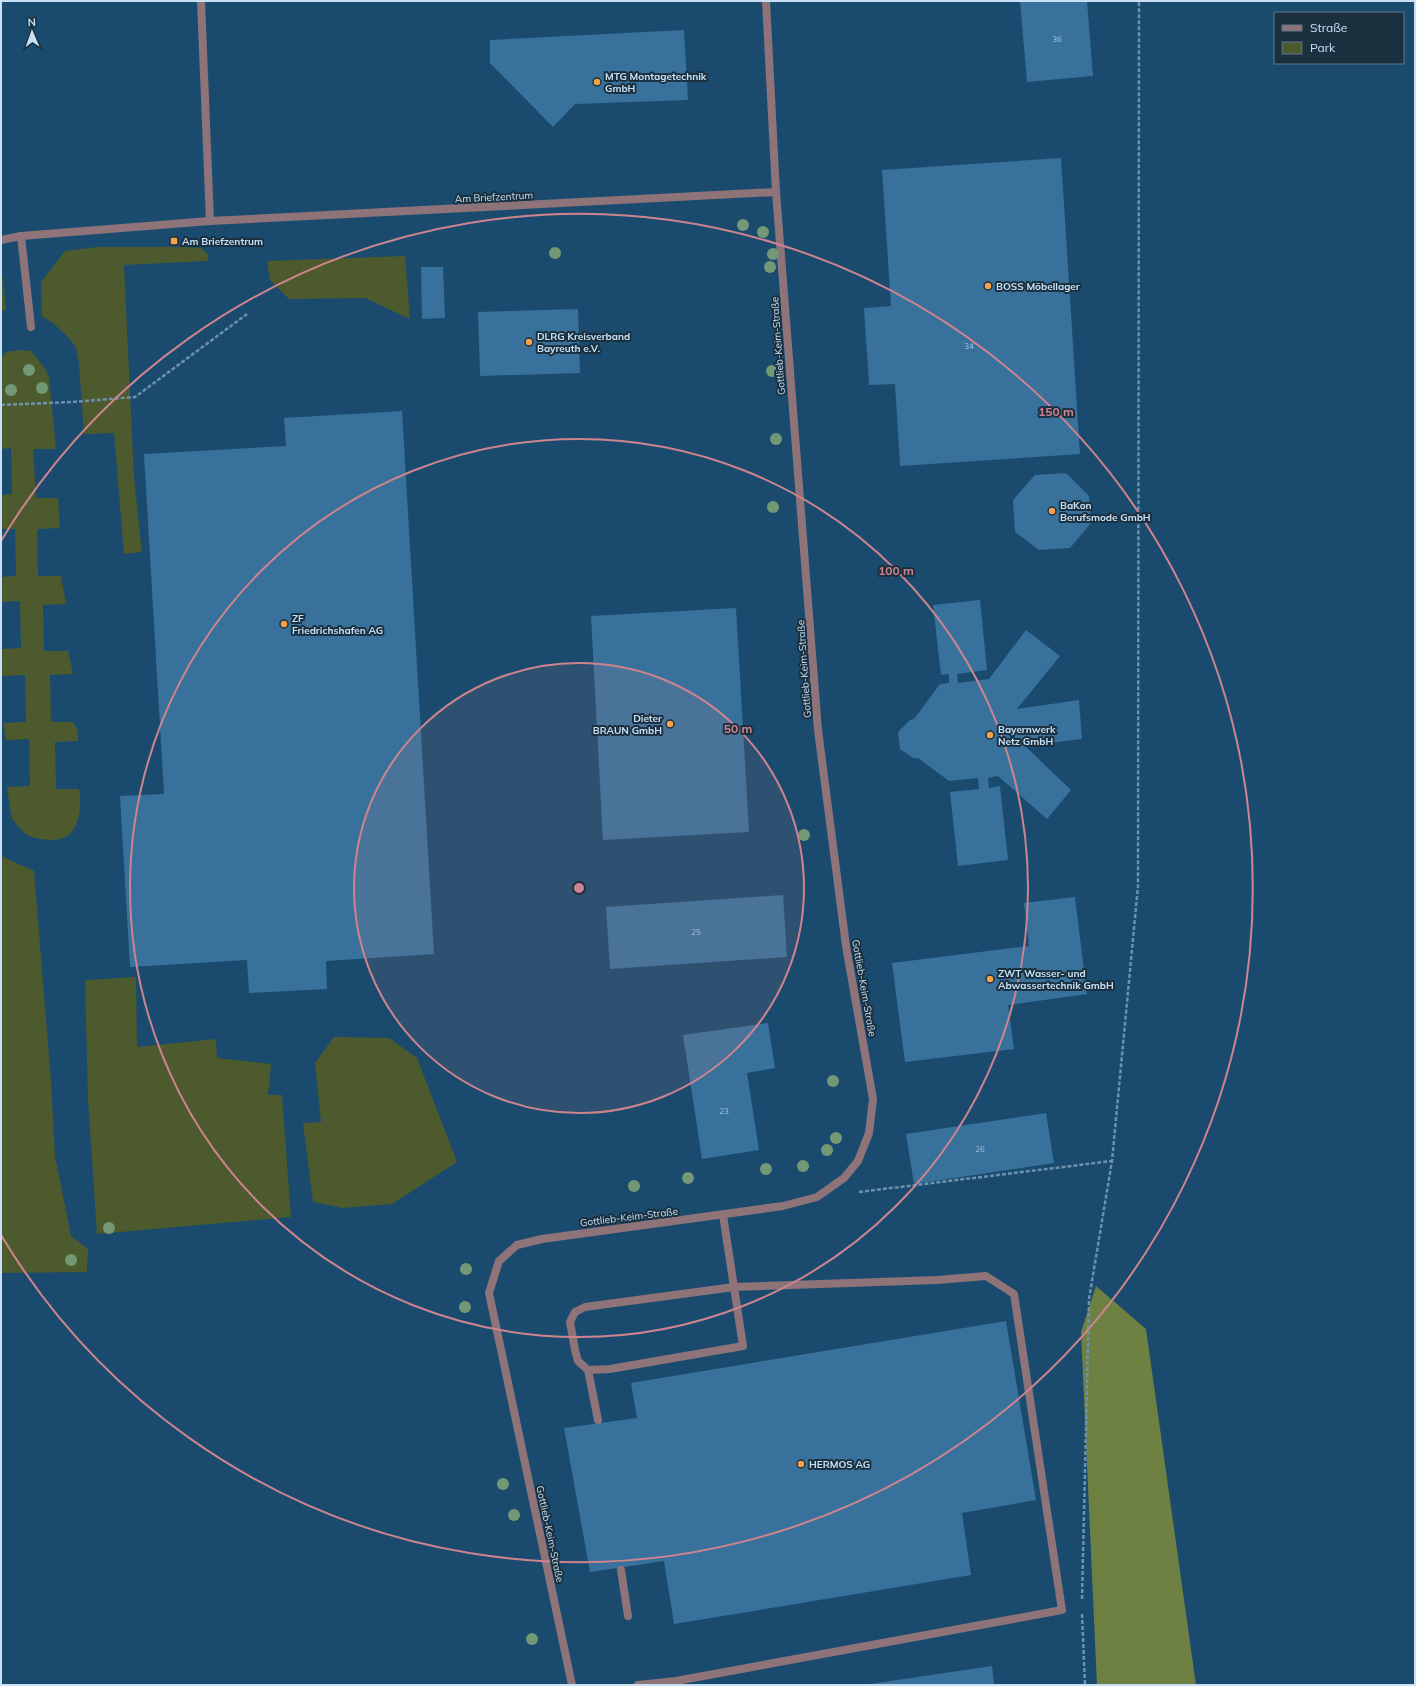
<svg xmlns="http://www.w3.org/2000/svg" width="1416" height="1686" font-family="Mulish,sans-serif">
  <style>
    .green { fill: #4d5a2d }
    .forest { fill: #6e8142 }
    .building { fill: #38719c }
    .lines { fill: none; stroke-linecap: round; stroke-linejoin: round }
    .path { stroke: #6c92ae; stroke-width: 2.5; stroke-dasharray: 4 2; stroke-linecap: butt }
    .service { stroke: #8e7379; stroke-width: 8 }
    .minor { stroke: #8e7379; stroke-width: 8 }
    .tree { fill: #739876 }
    .ring { fill: none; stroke: #ce848e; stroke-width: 2 }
    .poi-dot { fill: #f7a149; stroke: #1b303f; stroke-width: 1.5 }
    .labels { text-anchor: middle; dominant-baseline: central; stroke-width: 4; stroke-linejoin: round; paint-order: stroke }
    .number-label { font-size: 8px; fill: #a3c4df }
    .poi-label { font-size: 10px; font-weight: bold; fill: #c7e0f5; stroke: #1b303f; text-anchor: start }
    .street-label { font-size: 10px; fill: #c7e0f5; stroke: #1b303f }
    .centre { fill: #ce848e; stroke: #1b303f; stroke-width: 2 }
    .ring-label { font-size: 12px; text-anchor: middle; font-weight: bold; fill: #ce848e; stroke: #1b303f; stroke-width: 4; stroke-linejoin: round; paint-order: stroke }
  </style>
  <rect width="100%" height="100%" fill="#1a4b6e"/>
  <path class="green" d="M97 247H184L201 248 209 255 207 261 124 265 134 478 142 552 124 554 114 433 84 434 79 363 76 348 70 339 54 324 42 316 41 282 65 251Z
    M405 256 410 319 365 298 289 299 270 280 267 261Z
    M1 263 6 309 1 312Z
    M21 350 31 351 46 370 49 378 56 449H33L36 498H58L60 528 37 529 38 576H61L66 604 43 605 44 651H68L73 674 50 675 51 722H73L78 731V741L55 742 56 789H79C82 802 80 825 69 835 59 843 38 840 27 835 25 834 15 823 13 820 11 817 8 793 7 787L30 786 29 739 6 740 3 723 26 722 25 675 2 676 1 649 21 648 20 601 1 602V577L16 576 15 529H1V495L12 494 11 448 1 449V358L6 352Z
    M1 856 34 871 51 1081 55 1156 71 1236 88 1249 87 1272 1 1273Z
    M136 977 137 1047 216 1039 217 1058 271 1064 268 1095H282L291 1217 97 1234 88 1099 85 980Z
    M334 1037 389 1038 417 1058 457 1162 392 1204 343 1208 313 1202 303 1123 321 1122 315 1063Z"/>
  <path class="forest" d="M1096 1286 1146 1329 1196 1685H1097L1081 1332Z"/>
  <path class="building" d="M1020 1H1087L1093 76 1027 82Z
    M684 30 688 100 575 104 553 127 490 63V40Z
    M1061 158 1080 454 900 466 895 384 869 385 864 308 891 306 882 170Z
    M421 267H443L445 318 422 319Z
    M578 309 580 373 480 376 478 312Z
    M402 411 434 954 326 961 327 989 249 993 247 960 130 967 120 796 164 794 144 454 286 446 284 418Z
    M1066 473 1089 496 1091 523 1070 548 1039 550 1015 532 1013 500 1035 475Z
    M980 600 987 670 957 674 958 683 989 679 1026 630 1060 656 1017 709 1079 700 1082 739 1025 746 1071 790 1047 819 998 776 988 778 989 788 1000 786 1008 860 958 866 950 792 979 789 978 778 949 781 918 758H913L900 749 898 732 910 720 914 719 940 684 949 683V674L941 675 933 605Z
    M736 608 749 832 603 840 591 616Z
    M783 895 787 957 610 969 606 907Z
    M1075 897 1087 994 1008 1005 1014 1049 905 1062 892 963 1029 946 1024 903Z
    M768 1023 775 1068 747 1073 759 1150 702 1159 683 1035Z
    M1046 1113 1054 1163 914 1184 906 1134Z
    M1006 1321 1036 1500 962 1513 971 1575 674 1624 664 1561 590 1572 564 1428 637 1418 631 1383Z
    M992 1666 994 1685H870V1684Z"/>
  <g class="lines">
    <path class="path" d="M1 405 72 402 135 397 247 314
      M859 1192 1112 1161
      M1082 1599 1089 1299 1112 1161 1138 886 1139 1
      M1082 1614 1085 1685"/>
    <path class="service" d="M201 1 210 221
      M21 236 31 327
      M588 1370 598 1420
      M621 1570 628 1616
      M638 1685 676 1681 1062 1610 1014 1294 986 1276 937 1280 734 1287 585 1307 575 1312 570 1322 575 1350 578 1361 588 1370 610 1369 743 1346 723 1215"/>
    <path class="minor" d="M1 240 21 236 210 221 776 192
      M572 1685 489 1293 499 1261 517 1245 542 1239 783 1206 817 1197 844 1178 858 1161 869 1133 873 1099 846 946 818 730 776 192 766 1"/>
  </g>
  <g class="tree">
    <circle cx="743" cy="225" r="6"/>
    <circle cx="763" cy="232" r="6"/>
    <circle cx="555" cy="253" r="6"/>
    <circle cx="773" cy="254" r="6"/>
    <circle cx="770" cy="267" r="6"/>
    <circle cx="29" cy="370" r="6"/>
    <circle cx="772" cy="371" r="6"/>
    <circle cx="42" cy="388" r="6"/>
    <circle cx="11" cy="390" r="6"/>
    <circle cx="776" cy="439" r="6"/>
    <circle cx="773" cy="507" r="6"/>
    <circle cx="804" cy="835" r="6"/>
    <circle cx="833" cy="1081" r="6"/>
    <circle cx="836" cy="1138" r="6"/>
    <circle cx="827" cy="1150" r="6"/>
    <circle cx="803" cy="1166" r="6"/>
    <circle cx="766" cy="1169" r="6"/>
    <circle cx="688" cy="1178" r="6"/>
    <circle cx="634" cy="1186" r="6"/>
    <circle cx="109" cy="1228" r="6"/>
    <circle cx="71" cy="1260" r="6"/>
    <circle cx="466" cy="1269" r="6"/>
    <circle cx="465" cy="1307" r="6"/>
    <circle cx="503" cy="1484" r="6"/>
    <circle cx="514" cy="1515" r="6"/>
    <circle cx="532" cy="1639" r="6"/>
  </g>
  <circle cx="579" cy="888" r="225" fill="#ce848e" fill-opacity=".12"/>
  <g class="ring">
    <circle cx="579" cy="888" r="225"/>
    <circle cx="579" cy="888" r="449"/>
    <path d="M1 541A674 674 0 1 1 1 1235"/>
  </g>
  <g class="poi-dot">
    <circle cx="597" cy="82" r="4"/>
    <rect x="170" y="237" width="8" height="8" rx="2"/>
    <circle cx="988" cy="286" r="4"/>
    <circle cx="529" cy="342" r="4"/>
    <circle cx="1052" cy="511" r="4"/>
    <circle cx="284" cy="624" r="4"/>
    <circle cx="670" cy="724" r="4"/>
    <circle cx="990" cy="735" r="4"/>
    <circle cx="990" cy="979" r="4"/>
    <circle cx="801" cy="1464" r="4"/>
  </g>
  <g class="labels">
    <g class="number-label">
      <text x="1057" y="39">36</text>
      <text x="969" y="346">34</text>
      <text x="696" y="932">25</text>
      <text x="724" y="1111">23</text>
      <text x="980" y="1149">26</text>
    </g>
    <g class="poi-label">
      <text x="605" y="76">MTG Montagetechnik<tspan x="605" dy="12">GmbH</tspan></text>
      <text x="182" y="241">Am Briefzentrum</text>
      <text x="996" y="286">BOSS Möbellager</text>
      <text x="537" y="336">DLRG Kreisverband<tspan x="537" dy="12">Bayreuth e.V.</tspan></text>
      <text x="1060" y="505">BaKon<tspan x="1060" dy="12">Berufsmode GmbH</tspan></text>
      <text x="292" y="618">ZF<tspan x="292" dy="12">Friedrichshafen AG</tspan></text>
      <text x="662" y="718" text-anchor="end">Dieter<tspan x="662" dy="12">BRAUN GmbH</tspan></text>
      <text x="998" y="729">Bayernwerk<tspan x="998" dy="12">Netz GmbH</tspan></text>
      <text x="998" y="973">ZWT Wasser- und<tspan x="998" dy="12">Abwassertechnik GmbH</tspan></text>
      <text x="809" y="1464">HERMOS AG</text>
    </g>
    <g class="street-label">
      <text transform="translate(494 197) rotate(-3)">Am Briefzentrum</text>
      <text transform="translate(778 346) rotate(-94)">Gottlieb-Keim-Straße</text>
      <text transform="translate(804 669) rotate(-94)">Gottlieb-Keim-Straße</text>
      <text transform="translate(864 988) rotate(80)">Gottlieb-Keim-Straße</text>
      <text transform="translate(629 1217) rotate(-7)">Gottlieb-Keim-Straße</text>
      <text transform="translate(550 1534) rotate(78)">Gottlieb-Keim-Straße</text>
    </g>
  </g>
  <circle cx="579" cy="888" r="6" class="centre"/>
  <g class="ring-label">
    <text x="1056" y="416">150 m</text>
    <text x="896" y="575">100 m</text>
    <text x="738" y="733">50 m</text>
  </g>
  <rect width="1416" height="1686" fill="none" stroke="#c7e0f5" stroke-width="4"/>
  <rect x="1274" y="12" width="130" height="52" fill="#1b303f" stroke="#607688"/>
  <rect x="1282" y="25" width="20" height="6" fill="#8e7379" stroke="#607688"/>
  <text x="1310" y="32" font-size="12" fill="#c7e0f5">Straße</text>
  <rect x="1282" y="42" width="20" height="12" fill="#4d5a2d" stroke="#607688"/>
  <text x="1310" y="52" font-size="12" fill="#c7e0f5">Park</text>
  <g transform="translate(32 32) rotate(358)" stroke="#1b303f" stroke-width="3" paint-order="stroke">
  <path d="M0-3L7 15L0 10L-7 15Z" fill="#c7e0f5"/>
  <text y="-6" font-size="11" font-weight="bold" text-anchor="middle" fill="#c7e0f5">N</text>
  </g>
</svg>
